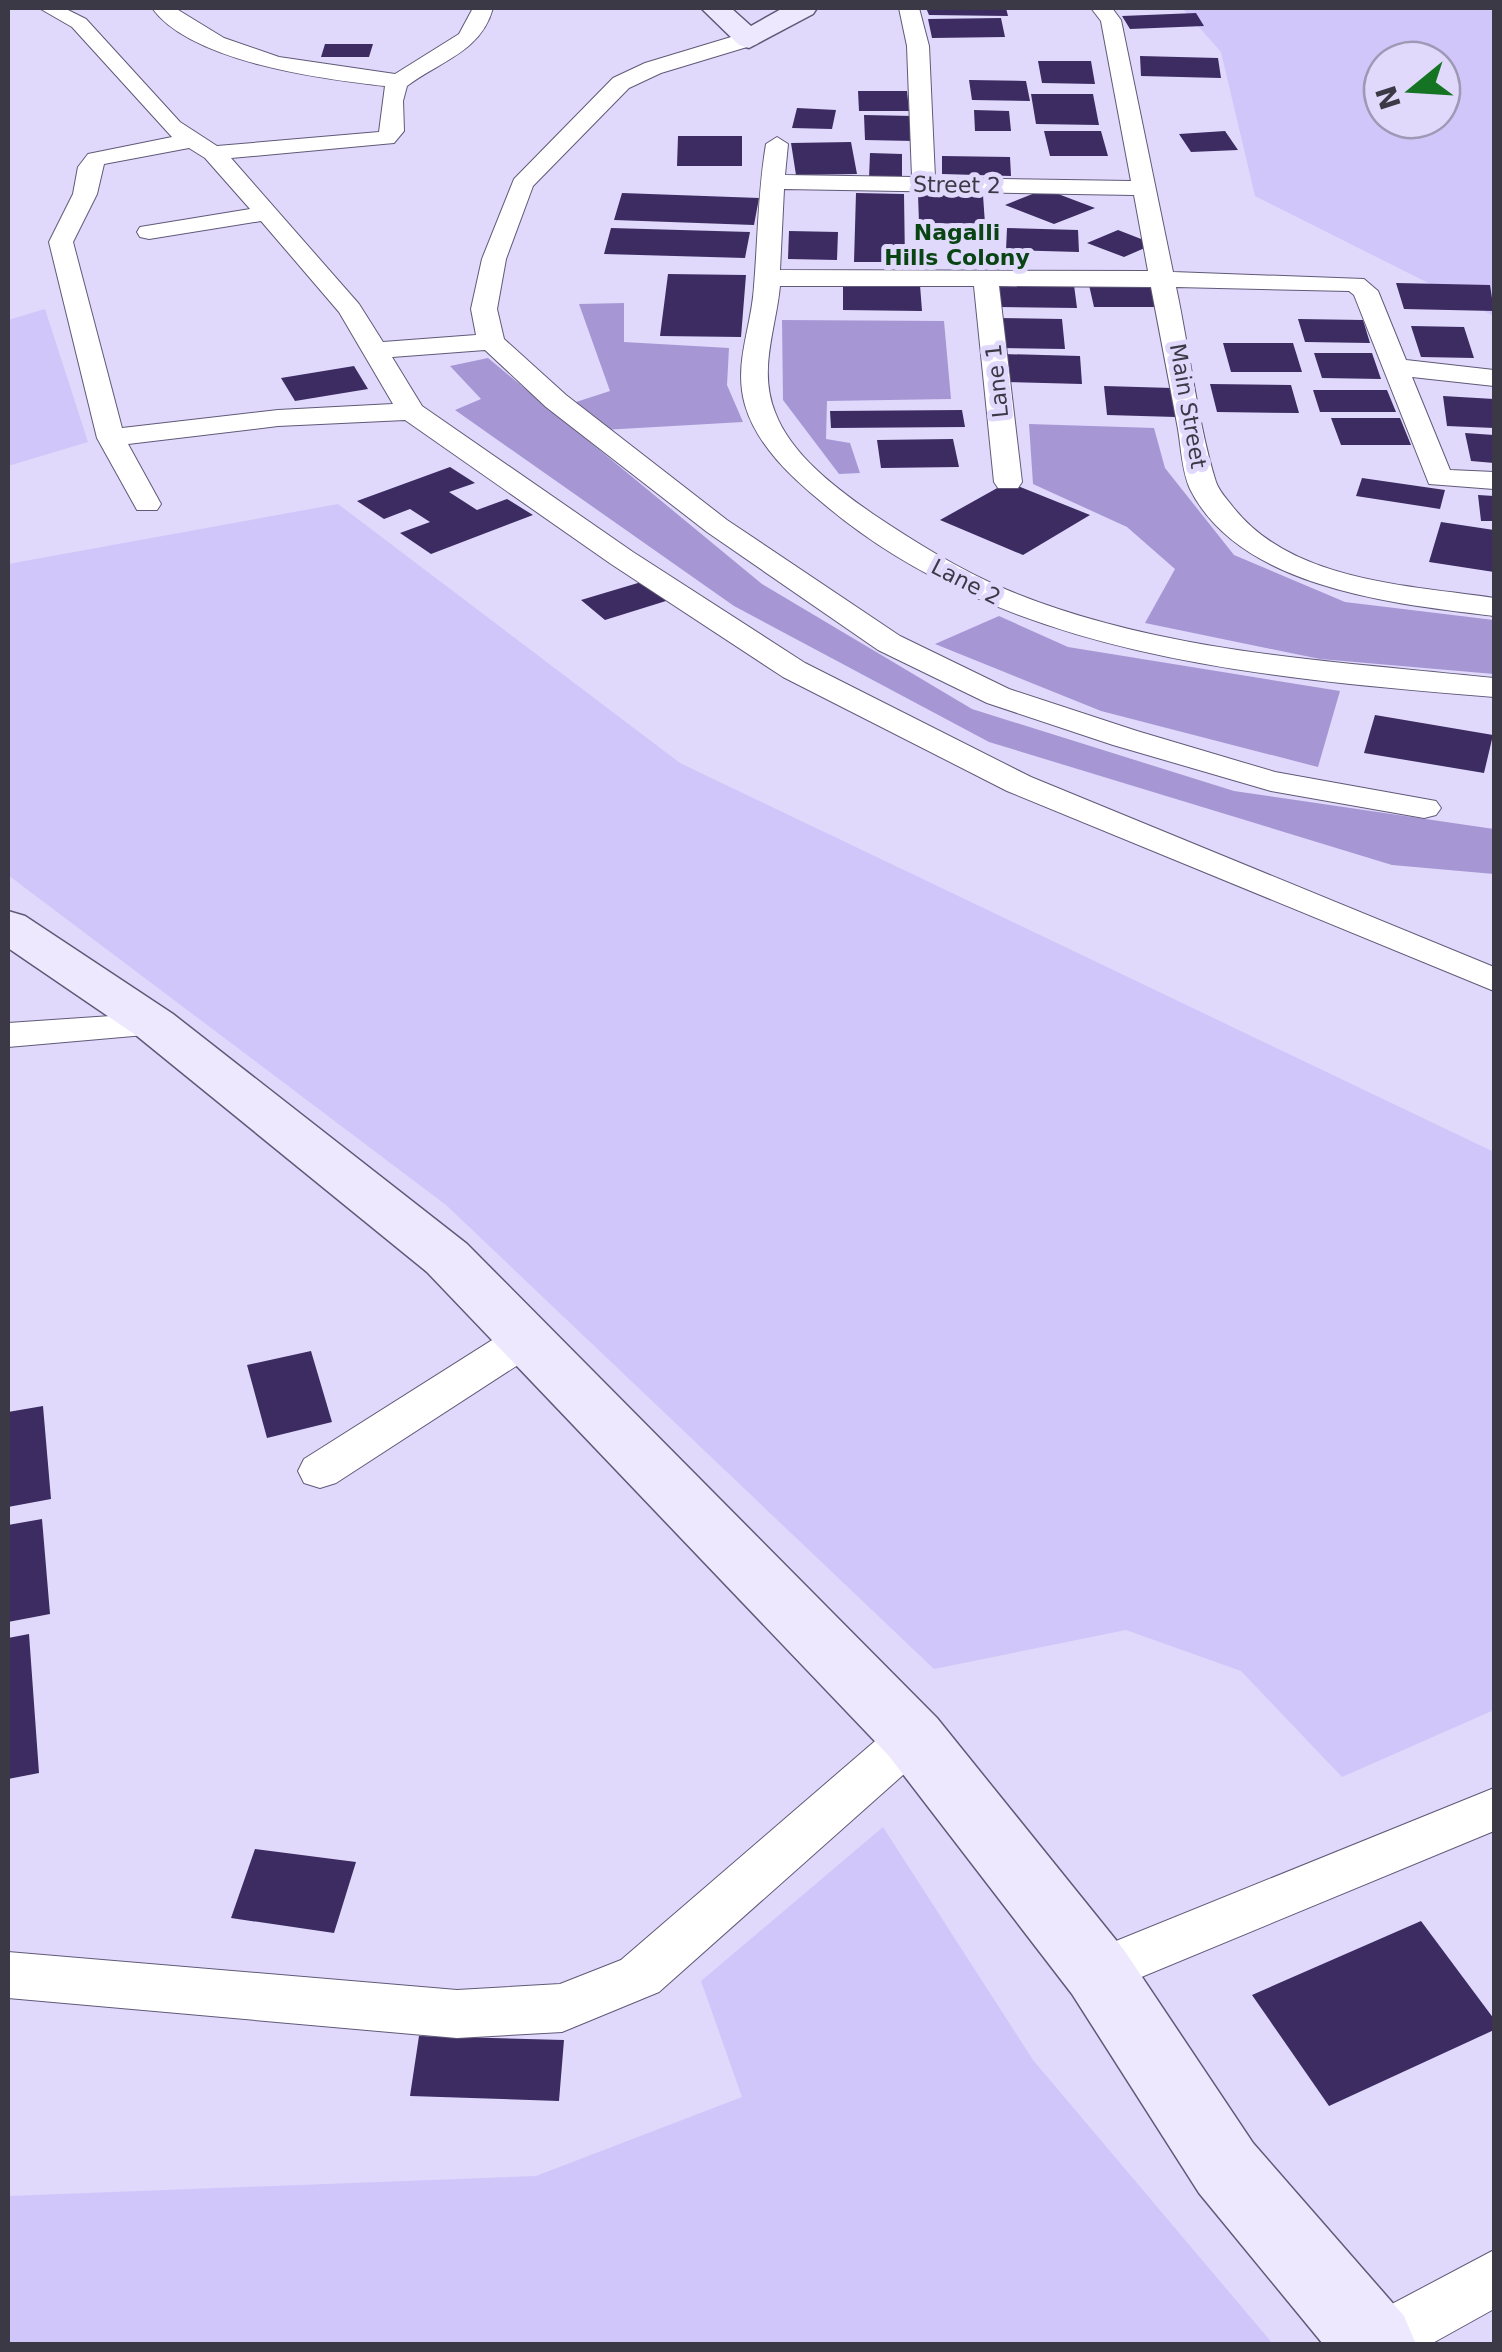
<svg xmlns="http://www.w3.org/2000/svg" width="1502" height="2352" font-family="'DejaVu Sans',sans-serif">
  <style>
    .green { fill: #d1c6f9; fill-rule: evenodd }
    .forest { fill: #a697d4 }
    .building { fill: #3c2c61 }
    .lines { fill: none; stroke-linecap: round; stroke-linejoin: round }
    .street-casing { stroke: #605977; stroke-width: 2 }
    .secondary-casing { stroke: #605977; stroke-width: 3 }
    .street { fill: #fff; fill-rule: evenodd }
    .secondary { fill: #ede8fd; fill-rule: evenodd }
    .labels { text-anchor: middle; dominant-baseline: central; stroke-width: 10; stroke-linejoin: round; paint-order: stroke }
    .far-street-label { font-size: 22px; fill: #3c3947; stroke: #e0d9fc }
    .far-neighbourhood-label { font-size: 22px; font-weight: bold; fill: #084512; stroke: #e0d9fc }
  </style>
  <rect width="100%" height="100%" fill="#e0d9fc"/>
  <path class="green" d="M1182 8H1494V316L1255 196 1221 52ZM1382 60H1442V120H1382Z
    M45 309 88 442 8 466V320Z
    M338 504 680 763 1494 1152V1710L1342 1777 1241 1671 1126 1630 934 1669 446 1205 8 875V564Z
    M883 1827 1033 2060 1273 2344H8V2196L536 2176 742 2097 701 1981Z"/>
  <path class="forest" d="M624 303V342L729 348 727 385 743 422 603 430 576 402 610 391 579 304Z
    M782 320 944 321 951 399 827 401 826 439 850 443 860 473 839 474 783 400Z
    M488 358 762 584 972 709 1234 791 1494 829V874L1392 865 989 742 734 606 455 410 481 399 450 366Z
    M1029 424 1154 428 1165 468 1234 555 1345 602 1494 620V674L1320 659 1145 623 1175 569 1127 527 1033 484Z
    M999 616 1068 647 1340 691 1318 767 1101 711 935 644Z"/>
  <path class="building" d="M926 8H1006L1008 16 929 15Z
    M1196 13 1204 26 1130 29 1122 16Z
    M1001 18 1005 37 932 38 928 19Z
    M325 44H373L369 57H321Z
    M1140 56 1218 58 1221 78 1141 76Z
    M1038 61H1091L1095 84 1042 83Z
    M969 80 1026 81 1030 101 972 100Z
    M858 91H907L909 111H859Z
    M1031 94H1093L1099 125 1036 124Z
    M797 108 836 110 832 129 792 128Z
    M974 110 1009 111 1011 131H975Z
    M864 115 913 116 914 141 865 140Z
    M1044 131H1101L1108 156H1050Z
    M1225 131 1238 150 1191 152 1179 134Z
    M678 136H742V166H677Z
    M851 142 857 174 796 175 791 143Z
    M870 153 902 154V179L869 178Z
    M942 156 1010 157 1011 176 942 174Z
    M1045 189 1095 208 1054 224 1005 205Z
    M622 193 759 198 754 225 614 220Z
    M856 193 904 194 905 262H854Z
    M918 194 983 195 985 224 919 223Z
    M611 228 750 232 745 258 604 254Z
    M1007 228 1078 230 1079 252 1006 250Z
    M1118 230 1154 244 1124 257 1087 243Z
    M789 231 838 232 837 260 788 259Z
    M668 274 746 275 741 337 660 336Z
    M1396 283 1490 285 1494 311 1404 309Z
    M843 284 920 285 922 311 843 310Z
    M997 284 1074 285 1077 308 999 307Z
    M1089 285 1151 286 1156 307H1094Z
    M995 318 1062 319 1065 349 997 348Z
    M1298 319 1363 320 1370 343 1305 342Z
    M1411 326 1464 327 1474 358 1421 357Z
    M1223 343H1293L1302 372H1231Z
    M1314 353H1372L1381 379 1322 378Z
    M1003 354 1080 356 1082 384 1004 382Z
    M354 366 368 389 295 401 281 378Z
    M1210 384 1291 385 1299 413 1217 412Z
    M1104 386 1172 388 1176 417 1107 415Z
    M1313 390H1387L1396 412H1320Z
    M1443 396 1494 399V428L1447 426Z
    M962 410 965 427 831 428 830 411Z
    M1331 418H1400L1411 445H1341Z
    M1465 433 1494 435V463L1471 461Z
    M953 439 959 467 881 468 877 440Z
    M450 467 475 483 449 492 477 510 507 499 533 515 431 554 400 533 430 522 410 509 384 519 357 501Z
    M1362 478 1445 490 1440 509 1356 496Z
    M1008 482 1090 515 1023 555 940 520Z
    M1478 495 1494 496V521H1481Z
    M1441 522 1494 530V572L1429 562Z
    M658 577 682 596 605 620 581 600Z
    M1375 715 1493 735 1484 773 1364 753Z
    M311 1351 332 1422 267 1438 247 1365Z
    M43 1406 51 1499 8 1507V1412Z
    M42 1519 50 1614 8 1622V1525Z
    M29 1634 39 1773 8 1779V1638Z
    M255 1849 356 1862 334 1933 231 1918Z
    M1421 1921 1494 2019V2030L1329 2106 1252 1995Z
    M419 2036 564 2040 559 2101 410 2096Z"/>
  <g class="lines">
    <defs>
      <path id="street" d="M39 8H64L86 19 180 122 217 146 379 132 385 86C322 79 191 62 152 8H175L224 38 279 57 395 74 459 34 473 8H493C481 52 440 61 407 86L403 101 404 131 394 143 231 158 359 304 383 342 476 335 471 309 482 259 514 179 613 78 645 63 741 34H757L760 39 757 44 661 73 629 88 533 186 506 259 497 309 504 339 566 395 727 520 900 636 1009 689 1137 731 1275 772 1436 801 1441 808 1436 815 1424 818 1271 791 1113 745 987 703 878 650 707 532 546 407 485 350 392 357 422 406 633 552 805 663 1031 777 1494 967V991L1007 791 783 677 611 564 405 420 278 426 128 444 161 504 157 510H137L97 438 49 242 73 194 78 167 88 154 172 137 72 27ZM189 148 205 158 250 209 140 227 137 232 140 237 149 239 261 221 339 312 393 404 278 410 122 428 73 242 97 194 104 164Z
        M899 8H919L929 46 935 178 1131 181 1101 21 1091 8H1112L1121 20 1173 272 1364 279 1378 291 1406 360 1494 370V386L1412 377 1450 470 1494 472V489L1429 484 1354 295 1349 291 1176 287C1189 347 1198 425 1216 482 1219 491 1227 499 1233 507 1292 582 1408 585 1494 598V616C1396 604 1240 589 1190 489 1182 472 1181 447 1178 429 1169 381 1160 334 1151 287L999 286 1022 482 1018 488H998L994 482 974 286H780C776 329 758 369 775 412 791 455 837 489 873 514 915 542 958 569 1005 589 1158 653 1331 661 1494 678V697C1266 678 1006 658 824 504 792 478 757 446 745 405 733 363 752 327 754 286 758 238 758 191 766 144L777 137 788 144 785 175 912 177 907 46ZM784 189 1134 195 1148 271 780 270Z
        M155 1013 168 1017 174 1025 168 1033 8 1047V1023Z
        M526 1324 541 1328 547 1339 541 1350 336 1483 320 1488 304 1483 298 1471 304 1459 511 1328Z
        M913 1717 930 1723 938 1737 930 1751 659 1992 562 2032 457 2038 8 1998V1952L457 1990 560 1984 621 1960 896 1723Z
        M1494 1788V1831L1098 1995 1079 1988 1071 1972 1079 1956Z
        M1494 2250V2309L1431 2344H1346L1354 2324Z"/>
      <path id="secondary" d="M701 8H731L751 26 783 8H817L813 14 749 48 739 45Z
        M8 911 25 916 173 1014 467 1244 937 1718 1124 1950 1253 2143 1404 2316 1416 2344H1323L1199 2193 1072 1994 889 1756 427 1272 137 1036 8 948Z"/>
    </defs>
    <use href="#street" class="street-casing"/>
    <use href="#secondary" class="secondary-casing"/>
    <use href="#street" class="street"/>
    <use href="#secondary" class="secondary"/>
  </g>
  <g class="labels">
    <g class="far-street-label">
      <text transform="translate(957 185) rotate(1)">Street 2</text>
      <text transform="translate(997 381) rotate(-96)">Lane 1</text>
      <text transform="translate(1188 406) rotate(80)">Main Street</text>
      <text transform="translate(966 582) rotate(27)">Lane 2</text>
    </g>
    <g class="far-neighbourhood-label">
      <text x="957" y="232">Nagalli<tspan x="957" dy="25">Hills Colony</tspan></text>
    </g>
  </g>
  <rect width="1502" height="2352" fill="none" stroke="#3c3947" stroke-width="20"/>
  <g transform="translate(1412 90) rotate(252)"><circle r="48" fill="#e0d9fc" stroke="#9e99b4" stroke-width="2.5"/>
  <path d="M0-8L18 38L0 25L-18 38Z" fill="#147424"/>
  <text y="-15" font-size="28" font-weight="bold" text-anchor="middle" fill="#3c3947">N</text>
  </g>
</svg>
